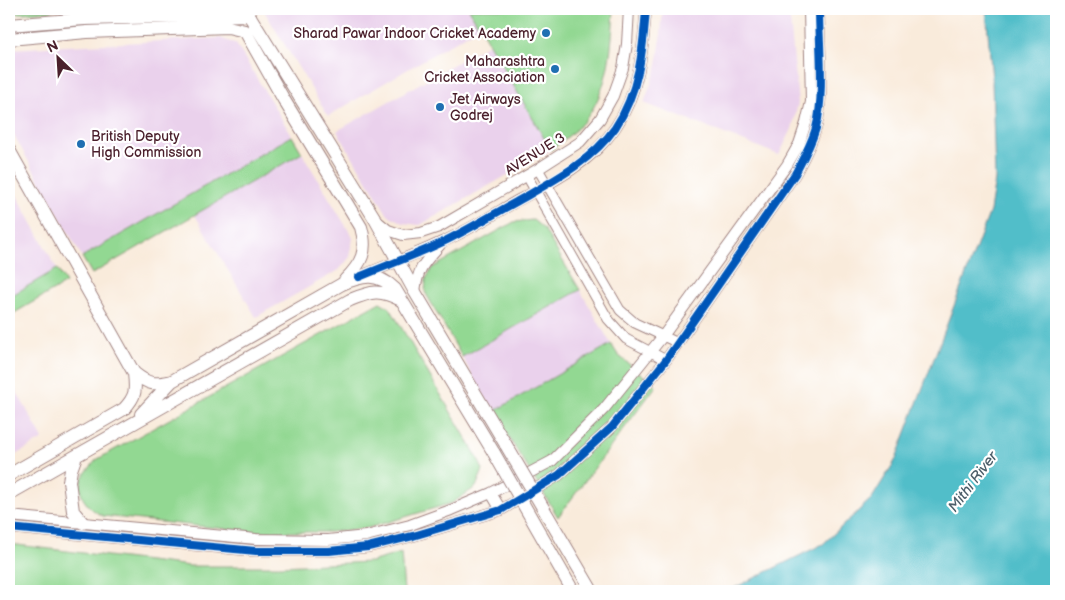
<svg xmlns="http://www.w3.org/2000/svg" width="1065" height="600" font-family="'Balsamiq Sans',sans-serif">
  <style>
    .built { fill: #ead1ec }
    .green { fill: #92d892; stroke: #6e7c5e }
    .water { fill: #51bec9; stroke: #4e6e7a }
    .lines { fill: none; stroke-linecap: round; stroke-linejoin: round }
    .minor-casing { stroke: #a28583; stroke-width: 11 }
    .tertiary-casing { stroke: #a28583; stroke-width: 12 }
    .secondary-casing { stroke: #a28583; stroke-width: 14 }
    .minor { stroke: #fff; stroke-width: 9 }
    .tertiary { stroke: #fff; stroke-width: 10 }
    .secondary { stroke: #fff; stroke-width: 12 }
    .secondary-bridge-casing { stroke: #a28583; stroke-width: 14; stroke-linecap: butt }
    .secondary-bridge { stroke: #fff; stroke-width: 12 }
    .cycleway-casing { stroke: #fff; stroke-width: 11 }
    .cycleway { stroke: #0057b8; stroke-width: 8 }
    .poi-dot { fill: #1f6fb2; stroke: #fff; stroke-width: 2 }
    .labels { text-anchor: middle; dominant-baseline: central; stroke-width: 4.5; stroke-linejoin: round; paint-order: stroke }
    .poi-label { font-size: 14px; fill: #4a1f2b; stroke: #fff; text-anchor: end }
    .street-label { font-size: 14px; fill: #4a1f2b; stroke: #fff }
    .water-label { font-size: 15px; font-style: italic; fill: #4d5f6a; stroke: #fff }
  </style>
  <rect width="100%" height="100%" fill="#fff"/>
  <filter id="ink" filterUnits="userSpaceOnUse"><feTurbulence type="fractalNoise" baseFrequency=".02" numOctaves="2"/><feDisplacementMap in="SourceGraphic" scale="10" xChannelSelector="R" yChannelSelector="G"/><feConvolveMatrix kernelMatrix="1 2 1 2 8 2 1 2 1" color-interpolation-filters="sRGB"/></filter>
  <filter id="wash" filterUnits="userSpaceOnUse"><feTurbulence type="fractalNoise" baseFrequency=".0096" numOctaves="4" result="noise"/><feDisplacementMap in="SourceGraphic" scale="20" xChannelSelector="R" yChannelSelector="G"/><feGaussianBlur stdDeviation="1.12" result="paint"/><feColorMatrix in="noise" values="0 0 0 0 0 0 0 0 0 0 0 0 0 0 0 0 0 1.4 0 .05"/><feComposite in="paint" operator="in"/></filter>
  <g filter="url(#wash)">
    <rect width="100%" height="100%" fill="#f9ebdb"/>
    <path class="built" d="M263 9H469L480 27 328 116Z
      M663 9H789L798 103 792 129 779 155 644 103 656 70 660 45Z
      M220 38 236 44 292 136 82 257 9 126V49Z
      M489 44 551 150 420 225 403 223 388 215 337 131Z
      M302 153 353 238 350 257 339 270 256 317 195 215Z
      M9 181 57 269 9 297Z
      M580 290 611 344 493 412 462 357Z
      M9 378 43 439 9 459Z"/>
    <path class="green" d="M9 9H56L52 11 9 14Z
      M469 9H614C612 42 610 80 592 110 583 126 565 139 551 150Z
      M292 136 302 153 92 274 82 257Z
      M533 220 544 229 580 290 462 357 425 292 426 279 432 268 514 222Z
      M57 269 66 283 9 316V297Z
      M380 302 390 308 476 455 483 470 476 487 452 503 368 528 330 532H255L103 516C89 509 76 497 82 479 84 473 92 466 96 460Z
      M611 344 618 355 656 386 558 517 493 412Z
      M9 544 190 566H280L371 562 401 553 404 591H9Z"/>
    <path class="water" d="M986 9H1056V591H728L823 544 872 498 895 461 990 211 995 179 992 79Z"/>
  </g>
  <g filter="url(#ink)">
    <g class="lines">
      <defs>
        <path id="minor" d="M538 169 620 310 635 323 678 343
          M527 176 608 319 626 339 666 360"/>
        <path id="tertiary" d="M377 221 388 230 403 235 421 233 439 227 538 169 580 142 600 119 613 96 623 68 627 44 629 9
          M361 276C388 265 415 255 442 242 467 231 491 216 515 202 551 183 591 163 615 128 639 93 643 51 646 9
          M415 292C418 267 424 263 440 245
          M491 493 501 510
          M9 516 256 539 328 540 366 536 410 525 451 510 491 493 552 461 604 409 663 336 787 165 799 144 806 123 811 102 809 9
          M9 528 256 551H329L368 547 413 536 501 510 559 475 612 427 666 360 795 174C803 159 811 145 816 128 825 95 819 45 819 9"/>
        <path id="secondary" d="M249 15 375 219 415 292 506 445
          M9 25 84 19 249 15
          M9 39 87 32 228 27 245 31 284 100 361 227C368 251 362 263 345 280
          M9 150 134 373C149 385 154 385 172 381L342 284C363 275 377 272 395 289L494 453
          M141 414 172 381
          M76 456 71 470 69 481 73 511 83 523
          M9 475 124 409C136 396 136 391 134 373
          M9 494 350 300C372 291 380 289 401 300"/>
      </defs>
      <use href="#minor" class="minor-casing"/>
      <use href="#tertiary" class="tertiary-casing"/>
      <use href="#secondary" class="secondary-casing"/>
      <use href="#minor" class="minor"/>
      <use href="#tertiary" class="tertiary"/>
      <use href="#secondary" class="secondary"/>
      <defs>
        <path id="secondary-bridge" d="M506 445 592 591
          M494 453 573 591"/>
      </defs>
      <use href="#secondary-bridge" class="secondary-bridge-casing"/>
      <use href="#secondary-bridge" class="secondary-bridge"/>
      <defs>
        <path id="cycleway" d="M359 277C387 265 416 255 443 242 468 230 492 215 516 202 551 182 591 162 615 128 639 92 643 51 646 9
          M9 528 256 551H329L368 547 413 536 501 510 559 475 612 427 666 360 795 174C803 159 811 145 816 128 825 95 819 45 819 9"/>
      </defs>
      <use href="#cycleway" class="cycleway-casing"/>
      <use href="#cycleway" class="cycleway"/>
    </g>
  </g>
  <g class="poi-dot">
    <circle cx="546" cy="33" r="5"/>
    <circle cx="555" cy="69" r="5"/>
    <circle cx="440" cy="107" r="5"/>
    <circle cx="81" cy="144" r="5"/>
  </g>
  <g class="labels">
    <g class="poi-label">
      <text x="536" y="33">Sharad Pawar Indoor Cricket Academy</text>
      <text x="545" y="61">Maharashtra<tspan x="545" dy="16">Cricket Association</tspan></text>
      <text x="450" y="99" text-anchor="start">Jet Airways<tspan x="450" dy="16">Godrej</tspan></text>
      <text x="91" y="136" text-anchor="start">British Deputy<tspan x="91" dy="16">High Commission</tspan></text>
    </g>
    <g class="street-label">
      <text transform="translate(535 154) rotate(-32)">AVENUE 3</text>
    </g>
    <g class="water-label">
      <text transform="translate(973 482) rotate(-53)">Mithi River</text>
    </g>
  </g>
  <rect width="1065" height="600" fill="none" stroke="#fff" stroke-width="30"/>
  <g transform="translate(58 58) rotate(335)" stroke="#ffffff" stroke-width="4" paint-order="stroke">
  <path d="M0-4L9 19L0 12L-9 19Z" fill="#4a1f2b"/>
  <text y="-8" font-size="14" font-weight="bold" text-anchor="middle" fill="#4a1f2b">N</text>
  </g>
</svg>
